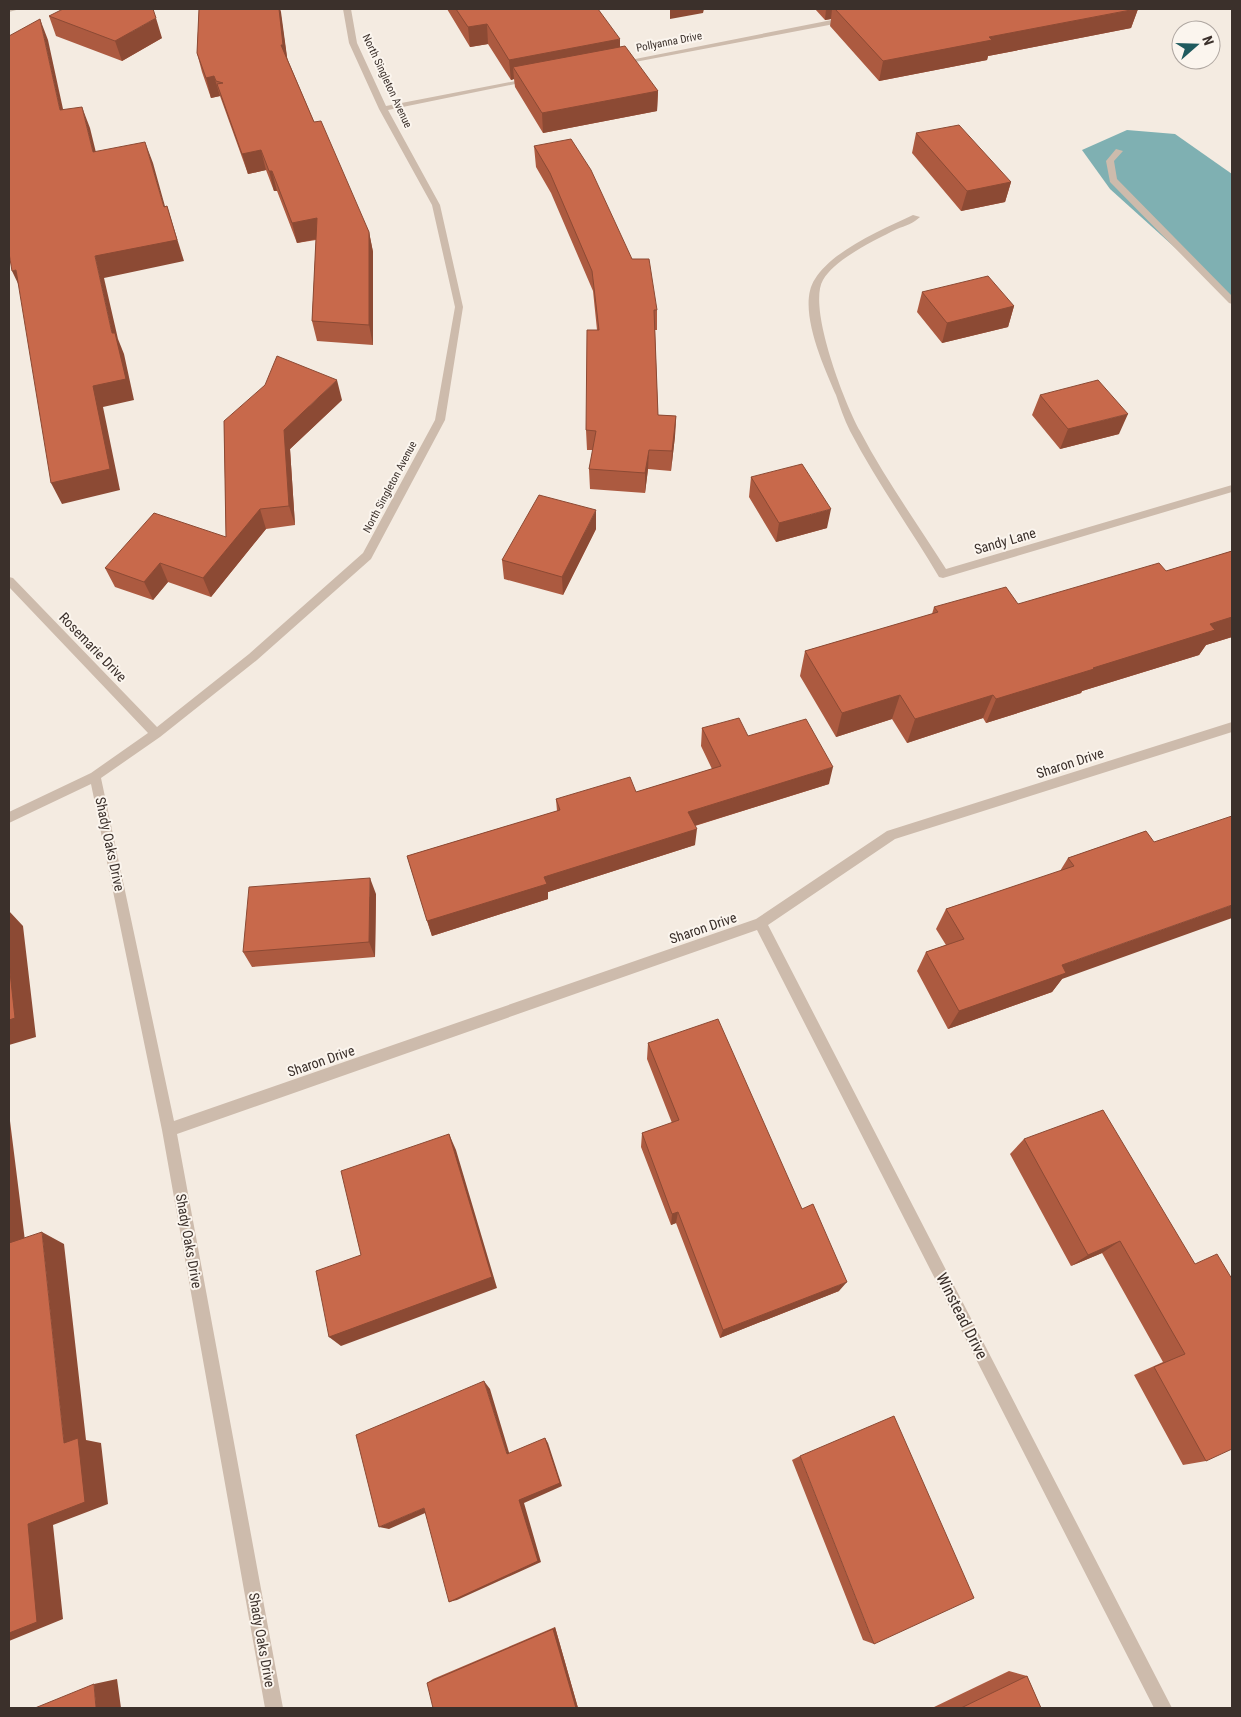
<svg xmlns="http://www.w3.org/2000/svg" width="1241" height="1717" font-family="'Roboto Condensed',sans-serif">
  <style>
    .water { fill: #7fb0b2 }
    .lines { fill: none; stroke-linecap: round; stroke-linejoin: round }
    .minor { fill: #cdbbac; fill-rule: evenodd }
    .wall { fill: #ac5a40 }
    .shaded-wall { fill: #8c4a34 }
    .building { fill: #c8694b; stroke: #8c4a34 }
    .labels { text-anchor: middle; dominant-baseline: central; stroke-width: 4; stroke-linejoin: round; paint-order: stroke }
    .far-street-label { font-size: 11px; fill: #3b302b; stroke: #fbf5ee }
    .street-label { font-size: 14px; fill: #3b302b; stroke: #fbf5ee }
    .near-street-label { font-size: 16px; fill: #3b302b; stroke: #fbf5ee }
  </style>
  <rect width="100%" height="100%" fill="#f4ebe1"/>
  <path class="water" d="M1127 130 1175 134 1232 174V299L1110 189 1082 150Z"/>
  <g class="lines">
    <path class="minor" d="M9 9H20L9 12Z
      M343 9H351L357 43 386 106 531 78 535 80 388 110 440 205 463 307 445 420 371 559 257 660 160 737 101 778 174 1121 756 919 887 831 1232 722V732L895 839 768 925 1172 1708H1154L757 930 177 1134 283 1708H265L162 1130 91 784 9 823V812L91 773 148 733 9 587V577L13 578 157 727 249 654 363 553 435 420 455 307 432 205 379 109 349 43Z
      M847 17H850V21L619 65 615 63Z
      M1116 149 1123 151 1114 161 1117 179 1232 296V304L1229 303 1110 182 1106 161Z
      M913 215 920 217C914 223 905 226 897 229 875 240 835 259 823 280 807 307 845 404 860 431 885 479 917 523 946 569L1232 485V492L943 578 939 577C910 528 876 481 850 431 844 419 840 407 836 395 824 367 796 307 815 279 833 250 883 229 913 215Z"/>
  </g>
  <path class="wall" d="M199 9H280L287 58 314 122 369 232 373 252V345L317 341 312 321 316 240 297 243 277 191H274L266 170 248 174 220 96 211 98 202 72 197 53Z
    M447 9H598L620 47 658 91 657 111 543 133 515 87 514 79 511 80 488 44 470 47Z
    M815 9H1138L1131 28 988 56 987 60 879 81 830 26 831 19 825 20Z
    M49 16 162 38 122 61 56 36Z
    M916 133 1011 182 1005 202 961 211 912 153Z
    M534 146 632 259 657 310V330H655L658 415 676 416 675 436 671 471 648 469 645 493 590 489 589 469 593 450H587L586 430 597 330 593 291 551 193 536 167Z
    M922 292 1014 306 1008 327 942 343 917 312Z
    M1040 395 1119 434 1060 449 1032 415Z
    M342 400 290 449 295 525 266 529 211 597 168 582 153 600 115 587 105 568 226 537 224 421Z
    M751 477 827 528 776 542 749 497Z
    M596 529 563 595 504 579 502 560Z
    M1232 551V637L1206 645 1199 655 1082 691 1081 693 986 723 983 718 907 743 892 719 836 737 800 676 805 651 932 614 934 607 1018 604 1166 571Z
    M702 728 748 736 829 784 695 826V845L548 892V899L432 936 407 856 557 811 556 799 636 792 712 769 701 746Z
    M1146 831 1062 979 1052 992 948 1029 917 971 926 952 946 945 936 929 946 909 1060 871 1068 858Z
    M376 894 375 957 252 967 243 952Z
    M648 1043 802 1209 839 1291 720 1338 676 1223 671 1225 641 1147 642 1133 672 1123 647 1059Z
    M1024 1139 1195 1264 1206 1461 1183 1465 1134 1375 1163 1362 1102 1253 1071 1266 1010 1154Z
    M800 1456 874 1644 863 1640 792 1460Z
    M555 1627 578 1708 427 1683 433 1679Z
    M1009 1671 1027 1676 1041 1708H932Z"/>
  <path class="shaded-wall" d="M279 9H280L281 12 288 64 281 45Z
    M670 9H704L703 13 670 19Z
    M826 9H832L831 19 825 20Z
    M1138 9 1131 28 988 56 987 60 879 81 883 61 989 37Z
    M156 18 162 38 122 61 115 41Z
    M40 19 48 40 68 132 60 110Z
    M487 24 488 44 470 47 468 27Z
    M620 39V59L513 67 514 79 511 80 509 60Z
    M214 76 220 96 211 98 206 78Z
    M658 91 657 111 543 133 542 113Z
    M82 107 90 128 101 173 93 152Z
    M145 142 153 163 171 228 164 207Z
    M261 150 266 170 248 174 242 154Z
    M269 171H272L277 191H274Z
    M1011 182 1005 202 961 211 967 191Z
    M167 206 184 261 104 278 118 339 124 354 134 400 103 407 120 490 62 504 51 483 93 386 112 333 95 256Z
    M317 218 321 238 297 243 292 223Z
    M369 232 373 252V345L369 325Z
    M16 270 22 292 12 271Z
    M1014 306 1008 327 942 343 947 323Z
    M337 380 342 400 290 449 295 525 289 506 284 430Z
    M1128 414 1119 434 1060 449 1068 429Z
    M676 416 675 436 671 471 672 451Z
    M649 450 648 469 645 493V473Z
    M260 509 266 529 211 597 203 578Z
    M831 509 827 528 776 542 779 523Z
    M596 510V529L563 595 562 577Z
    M160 563 168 582 153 600 144 582Z
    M1232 617V637L1206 645 1199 655 1082 691 1081 693 986 723 996 699 1093 668 1210 624Z
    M900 695 892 719 836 737 842 713Z
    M993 695 983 718 907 743 915 719Z
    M833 767 829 784 687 828 688 812Z
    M697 829 695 845 548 892V899L432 936 427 921 544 877Z
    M370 878 376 894 375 957 369 942Z
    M1232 905V918L1062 979 1052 992 948 1029 959 1011 1062 965Z
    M9 911 23 926 36 1037 9 1045Z
    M9 1113 27 1257 9 1248Z
    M449 1134 456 1150 497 1288 341 1346 329 1337Z
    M678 1212 676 1223 671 1225 672 1214Z
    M42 1232 64 1244 86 1440 101 1443 108 1504 53 1525 63 1619 9 1641V1633L28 1524 64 1443Z
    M1120 1241 1102 1253 1071 1266 1088 1255Z
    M847 1282 839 1291 720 1338 723 1330Z
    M484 1381 490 1389 511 1459 507 1454Z
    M545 1438 548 1443 562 1486 524 1503 541 1562 457 1600 449 1602 519 1500Z
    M424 1508 432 1510 389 1529 379 1527Z
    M555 1627 578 1708H576L553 1629Z
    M117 1679 121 1708H96L94 1684Z"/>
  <path class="building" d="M63 9H153L156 18 115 41 49 16Z
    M199 9H279L283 45H281L314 122 321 121 369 232V325L312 321 317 218 292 223 272 171H269L261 150 242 154 217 84 223 83 216 81 214 76 206 78 197 53Z
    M456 9H598L620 39 509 60 487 24 468 27Z
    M835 9H1136L989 37 992 40 883 61Z
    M40 19 60 110 82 107 93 152 145 142 164 207 167 206 177 240 95 256 112 333H115L126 379 93 386 110 469 51 483 16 270 12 271 9 253V36Z
    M625 46 658 91 542 113 513 67Z
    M959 125 1011 182 967 191 916 133Z
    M571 139 591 170 632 259H649L657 310H654L658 415 676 416 672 451 649 450 645 473 589 469 596 431 586 430 587 330H599L592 271 550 173 534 146Z
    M988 276 1014 306 947 323 922 292Z
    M277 356 337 380 284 430 289 506 260 509 203 578 160 563 144 582 105 568 154 513 226 537 224 421 265 385Z
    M1098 380 1128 414 1068 429 1040 395Z
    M802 464 831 509 779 523 751 477Z
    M539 495 596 510 562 577 502 560Z
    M1232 551V617L1210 624 1215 630 1093 668 1094 669 996 699 993 695 915 719 900 695 842 713 805 651 938 612 934 607 1006 587 1018 604 1159 563 1166 571Z
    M739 718 748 736 806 719 833 767 688 812 697 829 544 877 547 884 427 921 407 856 560 810 556 799 630 777 636 792 721 766 702 728Z
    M1232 816V905L1062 965 1066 973 959 1011 926 952 964 939 946 909 1074 866 1068 858 1146 831 1154 842Z
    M370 878 369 942 243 952 249 887Z
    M9 963 15 1018 9 1020Z
    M718 1019 802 1209 813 1204 847 1282 723 1330 678 1212 672 1214 642 1133 679 1120 648 1043Z
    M1103 1110 1195 1264 1217 1254 1232 1279V1449L1206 1461 1154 1367 1185 1354 1120 1241 1088 1255 1024 1139Z
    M449 1134 492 1277 329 1337 316 1271 361 1255 341 1171Z
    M42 1232 64 1443 78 1438 85 1502 28 1524 37 1622 9 1633V1243Z
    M484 1381 507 1454 545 1438 560 1483 519 1500 538 1561 449 1602 424 1508 379 1527 356 1435Z
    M894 1416 974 1598 874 1644 800 1456Z
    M553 1629 576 1708H433L427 1683Z
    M1027 1676 1041 1708H961Z
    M94 1684 96 1708H35Z"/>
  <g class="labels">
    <g class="far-street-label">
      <text transform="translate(669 42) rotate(-11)">Pollyanna Drive</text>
      <text transform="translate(387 81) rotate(65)">North Singleton Avenue</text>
      <text transform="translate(390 487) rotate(-62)">North Singleton Avenue</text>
    </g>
    <g class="street-label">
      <text transform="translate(1005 541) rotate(-16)">Sandy Lane</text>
      <text transform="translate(93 647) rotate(46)">Rosemarie Drive</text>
      <text transform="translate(1070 763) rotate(-18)">Sharon Drive</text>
      <text transform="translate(110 844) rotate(78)">Shady Oaks Drive</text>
      <text transform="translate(703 928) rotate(-19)">Sharon Drive</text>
      <text transform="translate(321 1061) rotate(-19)">Sharon Drive</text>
      <text transform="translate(189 1241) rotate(80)">Shady Oaks Drive</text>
      <text transform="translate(262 1640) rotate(80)">Shady Oaks Drive</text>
    </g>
    <g class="near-street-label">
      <text transform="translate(962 1316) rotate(63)">Winstead Drive</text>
    </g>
  </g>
  <rect width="1241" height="1717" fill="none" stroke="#3b302b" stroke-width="20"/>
  <g transform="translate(1196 45) rotate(70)"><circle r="24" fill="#fbf5ee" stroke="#aea6a0"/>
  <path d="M0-4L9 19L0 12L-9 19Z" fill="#1f5a5e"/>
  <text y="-8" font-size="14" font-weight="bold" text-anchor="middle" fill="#3b302b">N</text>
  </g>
</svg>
